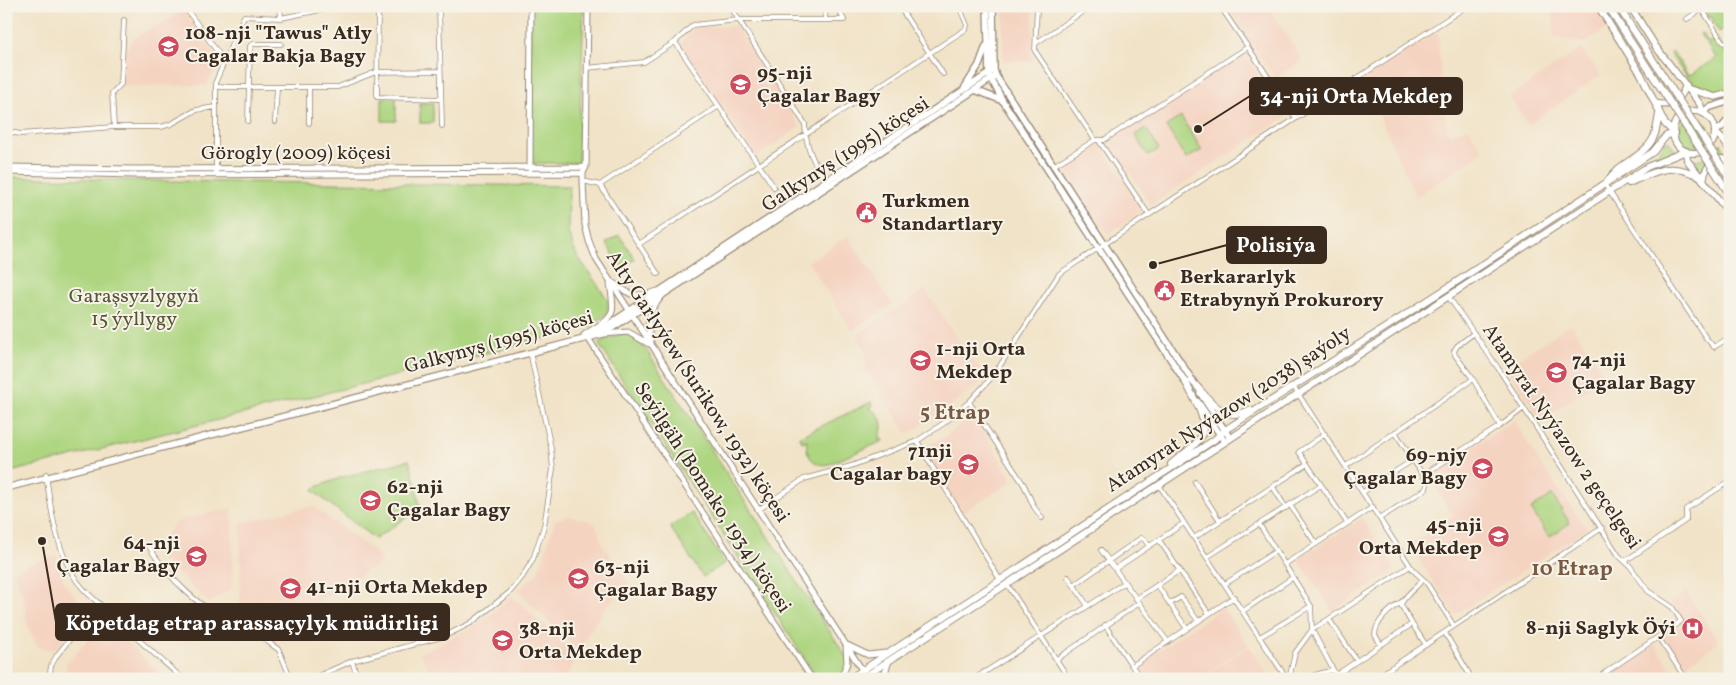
<svg xmlns="http://www.w3.org/2000/svg" width="1736" height="685" font-family="Vollkorn,serif">
  <style>
    .built { fill: #f5d3c1 }
    .green { fill: #aed681; stroke: #748050 }
    .lines { fill: none; stroke-linecap: round; stroke-linejoin: round }
    .minor-casing { stroke: #968672; stroke-width: 5.5 }
    .tertiary-casing { stroke: #968672; stroke-width: 7 }
    .secondary-casing { stroke: #968672; stroke-width: 8 }
    .primary-casing { stroke: #968672; stroke-width: 8 }
    .minor { stroke: #fff; stroke-width: 4 }
    .tertiary { stroke: #fff; stroke-width: 5 }
    .secondary { stroke: #fff; stroke-width: 5.5 }
    .primary { stroke: #fff; stroke-width: 6 }
    .primary-bridge-casing { stroke: #968672; stroke-width: 8; stroke-linecap: butt }
    .primary-bridge { stroke: #fff; stroke-width: 6 }
    .labels { text-anchor: middle; dominant-baseline: central; stroke-width: 4; stroke-linejoin: round; paint-order: stroke }
    .poi-label { font-size: 20px; font-weight: bold; fill: #3b2a1e; stroke: #f7f3e8; text-anchor: start }
    .street-label { font-size: 20px; fill: #3b2a1e; stroke: #f7f3e8 }
    .park-label { font-size: 20px; fill: #585537; stroke: #f7f3e8 }
    .neighbourhood-label { font-size: 21px; font-weight: bold; fill: #7a5941; stroke: #f7f3e8 }
    .leader { fill: none; stroke: #3b2a1e; stroke-width: 2 }
    .callout-dot { fill: #3b2a1e; stroke: #f7f3e8; stroke-width: 2 }
    .callout { fill: #3b2a1e; stroke: #3b2a1e; stroke-width: 2 }
    .callout-label { font-size: 21px; text-anchor: middle; font-weight: bold; fill: #fff }
  </style>
  <rect width="100%" height="100%" fill="#f7f3e8"/>
  <filter id="ink" filterUnits="userSpaceOnUse"><feTurbulence type="fractalNoise" baseFrequency=".02" numOctaves="2"/><feDisplacementMap in="SourceGraphic" scale="10" xChannelSelector="R" yChannelSelector="G"/><feConvolveMatrix kernelMatrix="1 2 1 2 8 2 1 2 1" color-interpolation-filters="sRGB"/></filter>
  <filter id="wash" filterUnits="userSpaceOnUse"><feTurbulence type="fractalNoise" baseFrequency=".0096" numOctaves="4" result="noise"/><feDisplacementMap in="SourceGraphic" scale="20" xChannelSelector="R" yChannelSelector="G"/><feGaussianBlur stdDeviation="1.12" result="paint"/><feColorMatrix in="noise" values="0 0 0 0 0 0 0 0 0 0 0 0 0 0 0 0 0 1.4 0 .05"/><feComposite in="paint" operator="in"/></filter>
  <g filter="url(#wash)">
    <rect width="100%" height="100%" fill="#f1e3c7"/>
    <path class="built" d="M1003 6H1033L1032 61H1003Z
      M1226 6H1267L1303 60 1275 78Z
      M1553 6H1593L1608 28 1585 43 1562 39 1554 35Z
      M184 11 219 60 207 85 123 86 124 54 133 39Z
      M737 26 800 127 756 157 680 44 694 28Z
      M1438 31 1443 107 1449 135 1467 127 1484 151 1416 197 1363 80Z
      M1581 49 1601 75 1528 125 1511 99V95Z
      M1244 53 1286 117 1151 205 1109 141Z
      M1099 143 1144 210 1108 234 1063 168Z
      M848 236 892 304 852 330 808 262Z
      M925 290 984 377 974 389 908 434 866 372V350L856 336Z
      M1571 324 1606 377 1541 420 1506 367Z
      M973 415 1013 481 962 513 922 448 940 440Z
      M1514 421 1539 462 1587 529 1455 615 1409 545 1453 516 1428 475Z
      M312 506 378 554 380 563 266 634 240 612 241 523Z
      M232 508 233 563 232 588 210 603 161 559 158 553V548L172 527 180 520Z
      M568 516 590 521 596 525 602 543 630 585 604 608 580 648H577L569 642 524 597 519 590 536 574 541 564 555 520Z
      M1362 518 1395 570 1332 611 1298 559Z
      M57 555 64 583 79 601 89 609 57 647 51 650 37 647 26 621 25 602 14 572 27 565Z
      M1686 592 1719 642 1683 667 1663 637 1684 622 1671 602Z
      M511 596 576 654 566 679H434L420 653 472 628 493 613Z
      M1223 608 1248 645 1198 679H1144L1135 666Z
      M105 622 164 677 166 679H67L66 664Z
      M1655 645 1678 679H1615L1612 674Z
      M1249 646 1270 679H1200L1206 675Z"/>
    <path class="green" d="M531 6H584L578 163H530Z
      M1711 6H1730V25L1719 32 1712 21 1714 20 1712 17 1710 18 1705 11 1706 9 1708 7 1709 9Z
      M1702 33 1709 43 1717 38 1730 60V85L1721 92C1696 94 1683 72 1670 54L1673 52 1687 74 1690 75 1716 58 1700 34Z
      M382 98H396V121H382Z
      M420 103H433V123H420Z
      M1181 117 1202 150 1186 159 1166 126Z
      M1679 132a15 15 0 1 1 30 0a15 15 0 1 1-30 0Z
      M1146 128 1159 149 1148 156 1135 135Z
      M1668 140 1676 152 1662 156 1649 162Z
      M1721 143 1727 155C1716 155 1706 160 1702 171L1694 160C1706 159 1715 154 1721 143Z
      M6 177 166 181 569 186 568 232 576 254 608 300 607 313 594 325 578 330 6 473Z
      M619 235 635 259 622 267 606 243Z
      M620 334 632 335 647 351 853 667 836 679H818L598 343Z
      M871 402 873 406 869 408C883 414 885 428 878 440L882 439 883 441 829 464C814 468 804 454 807 440L802 442 799 437Z
      M409 460 416 485 420 508 375 539 313 491 314 488 343 477Z
      M1552 495 1570 523 1549 537 1531 509Z
      M692 513 725 563 703 577 670 527Z"/>
  </g>
  <g filter="url(#ink)">
    <g class="lines">
      <defs>
        <path id="minor" d="M184 6 225 62
          M378 6 377 97 441 99
          M439 6 442 126
          M730 6 805 124C806 149 813 161 826 182
          M837 6 844 20
          M899 6 943 74
          M1037 6 1035 51 1095 140
          M1220 6 1296 118
          M1702 9 1722 41 1725 43H1730
          M281 18 340 6
          M825 19 826 6
          M1687 19 1706 6
          M675 42 774 187
          M1036 43 1091 6
          M226 59 250 60
          M587 68 644 62 675 42 693 25 738 20H844
          M216 87H338L376 72 440 71
          M248 121 250 46 253 44H281
          M275 122 277 87
          M309 123V87
          M114 127 112 93 121 84 124 20
          M6 131 20 134 114 127H161L171 124 196 110 216 107
          M1099 141 1149 215
          M1053 166 1095 140H1104L1248 47
          M216 174V81L244 16 281 18 280 6
          M583 181 600 185 658 274
          M600 185 719 106
          M1605 185 1706 338 1714 347 1730 337
          M639 244 966 29 967 25 959 6
          M1448 296 1498 368 1619 556 1630 566 1648 591 1672 607 1681 621 1658 637
          M1474 333 1457 346 1454 351 1455 355 1473 379 1500 426
          M1293 386 1413 570 1426 582 1454 626
          M969 402 1024 485 1034 507 1042 518
          M1395 432 1423 475 1500 426 1524 408
          M1325 434 1299 452 1347 523
          M917 441 1000 580
          M1346 466 1473 379
          M46 474C50 505 56 546 72 573 79 587 92 597 103 607 129 632 156 655 183 679
          M1195 482 1220 521
          M1159 485 1287 679
          M1273 487 1286 508
          M1363 492 1413 460
          M1290 505 1316 544
          M758 510 804 479 851 466 917 441 944 423 969 402 994 375 1059 274 1467 6
          M1380 518 1426 489 1427 484 1423 475
          M1259 524 1311 606 1312 630 1338 679
          M1194 538 1307 464
          M1159 540 1209 614
          M150 548C163 571 207 620 236 618L279 650 291 679
          M1101 550 1168 642
          M1207 557 1321 485
          M1625 561 1686 520V509L1730 481
          M1285 564 1373 507
          M1115 569 1184 523
          M1068 577 1088 606
          M1007 584 1069 679
          M1225 584 1276 551
          M1074 585 1141 538 1144 539 1149 546
          M1157 585 1187 629
          M1136 599 1180 570
          M1169 604 1181 597 1198 621
          M1243 611 1292 578
          M1329 619 1357 661
          M1412 624 1401 605C1404 595 1417 588 1423 579
          M1105 625 1132 666
          M1445 633 1472 679
          M1260 637 1311 606
          M1381 645 1375 635C1376 620 1390 610 1401 602
          M1057 659 1139 603
          M352 661 358 679
          M984 672 988 679
          M1336 675 1412 624 1426 645
          M49 679 51 666 57 655 99 603
          M311 679 352 661 445 636 471 623 510 592 523 576 533 559 544 526 553 469 551 448 530 352
          M974 679 1124 583
          M1135 679 1139 676 1132 666 1234 597
          M1289 679 1295 653 1312 630 1410 566
          M1310 679 1315 675 1333 670
          M1374 679 1602 528
          M1602 679 1601 676 1606 672 1658 637 1686 679"/>
        <path id="tertiary" d="M588 6 586 167 583 173V181L585 225 589 241 596 259 868 679
          M6 167 135 169 586 167
          M530 169 531 6
          M6 172 135 175 583 173
          M612 282C633 297 634 298 658 291
          M604 334 628 332 649 344
          M584 335C614 315 616 320 610 283
          M586 335 812 679
          M651 343C646 320 647 314 662 296
          M847 645 868 655 886 653
          M841 679 847 663 846 645
          M883 679 889 661"/>
        <path id="secondary" d="M987 6 989 75 1003 101 1188 386
          M993 6 994 70 996 76 1194 383
          M965 87 979 65 986 46
          M1689 89 1715 97 1730 93
          M975 90 1003 101
          M1703 113 1708 108 1730 101
          M1715 132 1722 127 1730 118
          M590 334 599 331 629 311 994 70
          M1200 393 1230 438
          M1198 402 1225 442
          M6 488 603 334 996 76"/>
        <path id="primary" d="M1630 6 1656 47 1700 104 1703 113
          M1655 103C1671 108 1681 100 1686 85
          M1673 132a21 21 0 1 1 42 0a21 21 0 1 1-42 0Z
          M1715 132 1724 141 1730 150
          M1703 180C1706 166 1714 154 1730 161
          M1607 182C1619 163 1633 162 1647 147 1656 138 1657 126 1659 114
          M1629 183C1657 171 1668 162 1697 175
          M1191 380C1209 398 1222 424 1250 410
          M1171 464C1179 457 1190 450 1198 441 1212 424 1194 399 1186 383
          M849 679 1214 440 1225 430 1444 290 1653 152 1666 136 1674 133 1665 124 1641 74 1598 6
          M861 679 1647 167 1686 151 1687 160 1730 214"/>
      </defs>
      <use href="#minor" class="minor-casing"/>
      <use href="#tertiary" class="tertiary-casing"/>
      <use href="#secondary" class="secondary-casing"/>
      <use href="#primary" class="primary-casing"/>
      <use href="#minor" class="minor"/>
      <use href="#tertiary" class="tertiary"/>
      <use href="#secondary" class="secondary"/>
      <use href="#primary" class="primary"/>
      <defs>
        <path id="primary-bridge" d="M1618 6 1730 179
          M1611 11 1730 195"/>
      </defs>
      <use href="#primary-bridge" class="primary-bridge-casing"/>
      <use href="#primary-bridge" class="primary-bridge"/>
    </g>
  </g>
  <defs>
    <symbol id="school-disc" viewBox="-11 -11 22 22"><circle r="9.5" fill="#d1495b" stroke="#f7f3e8"/><path d="M0-5L7-2L0 1L-7-2ZM-4 1L0 2.5L4 1V4Q0 6-4 4Z" fill="#fff"/></symbol>
    <symbol id="civic-disc" viewBox="-11 -11 22 22"><circle r="9.5" fill="#d1495b" stroke="#f7f3e8"/><path d="M-.6-6.5H3V-4.5H.6V-3L4-1V1h2V6H-6V1h2V-1L-.6-3ZM-1.2 2.5V6h2.4V2.5Z" fill="#fff"/></symbol>
    <symbol id="hospital-disc" viewBox="-11 -11 22 22"><circle r="9.5" fill="#d1495b" stroke="#f7f3e8"/><path d="M-5-5h3v3.5h4V-5h3V5h-3V1.5h-4V5h-3Z" fill="#fff"/></symbol>
  </defs>
  <g fill-rule="evenodd">
    <use href="#school-disc" x="156" y="34" width="25" height="25"/>
    <use href="#school-disc" x="728" y="72" width="25" height="25"/>
    <use href="#civic-disc" x="854" y="200" width="25" height="25"/>
    <use href="#civic-disc" x="1152" y="278" width="25" height="25"/>
    <use href="#school-disc" x="908" y="348" width="25" height="25"/>
    <use href="#school-disc" x="1544" y="360" width="25" height="25"/>
    <use href="#school-disc" x="956" y="452" width="25" height="25"/>
    <use href="#school-disc" x="1470" y="456" width="25" height="25"/>
    <use href="#school-disc" x="358" y="488" width="25" height="25"/>
    <use href="#school-disc" x="1486" y="524" width="25" height="25"/>
    <use href="#school-disc" x="184" y="544" width="25" height="25"/>
    <use href="#school-disc" x="566" y="566" width="25" height="25"/>
    <use href="#school-disc" x="278" y="576" width="25" height="25"/>
    <use href="#hospital-disc" x="1680" y="616" width="25" height="25"/>
    <use href="#school-disc" x="490" y="628" width="25" height="25"/>
  </g>
  <g class="labels">
    <g class="poi-label">
      <text x="185" y="34">108-nji "Tawus" Atly<tspan x="185" dy="23">Cagalar Bakja Bagy</tspan></text>
      <text x="757" y="74">95-nji<tspan x="757" dy="23">Çagalar Bagy</tspan></text>
      <text x="882" y="202">Turkmen<tspan x="882" dy="23">Standartlary</tspan></text>
      <text x="1180" y="278">Berkararlyk<tspan x="1180" dy="23">Etrabynyň Prokurory</tspan></text>
      <text x="936" y="350">1-nji Orta<tspan x="936" dy="23">Mekdep</tspan></text>
      <text x="1572" y="361">74-nji<tspan x="1572" dy="23">Çagalar Bagy</tspan></text>
      <text x="952" y="452" text-anchor="end">71nji<tspan x="952" dy="23">Cagalar bagy</tspan></text>
      <text x="1467" y="456" text-anchor="end">69-njy<tspan x="1467" dy="23">Çagalar Bagy</tspan></text>
      <text x="387" y="488">62-nji<tspan x="387" dy="23">Çagalar Bagy</tspan></text>
      <text x="1482" y="526" text-anchor="end">45-nji<tspan x="1482" dy="23">Orta Mekdep</tspan></text>
      <text x="180" y="544" text-anchor="end">64-nji<tspan x="180" dy="23">Çagalar Bagy</tspan></text>
      <text x="594" y="568">63-nji<tspan x="594" dy="23">Çagalar Bagy</tspan></text>
      <text x="306" y="588">41-nji Orta Mekdep</text>
      <text x="1676" y="629" text-anchor="end">8-nji Saglyk Öýi</text>
      <text x="519" y="630">38-nji<tspan x="519" dy="23">Orta Mekdep</tspan></text>
    </g>
    <g class="street-label">
      <text x="296" y="154">Görogly (2009) köçesi</text>
      <text transform="translate(846 155) rotate(-33)">Galkynyş (1995) köçesi</text>
      <text transform="translate(499 343) rotate(-15)">Galkynyş (1995) köçesi</text>
      <text transform="translate(697 387) rotate(57)">Alty Garlyýew (Surikow, 1932) köçesi</text>
      <text transform="translate(1229 410) rotate(-33)">Atamyrat Nyýazow (2038) şaýoly</text>
      <text transform="translate(1561 437) rotate(56)">Atamyrat Nyýazow 2 geçelgesi</text>
      <text transform="translate(712 498) rotate(57)">Seýilgäh (Bomako, 1934) köçesi</text>
    </g>
    <g class="park-label">
      <text x="134" y="297">Garaşsyzlygyň<tspan x="134" dy="23">15 ýyllygy</tspan></text>
    </g>
    <g class="neighbourhood-label">
      <text x="955" y="413">5 Etrap</text>
      <text x="1572" y="569">10 Etrap</text>
    </g>
  </g>
  <path class="leader" d="M1198 129L1250 96M1153 265L1227 245M42 541L56 622"/>
  <g class="callout-dot">
    <circle cx="1198" cy="129" r="5"/>
    <circle cx="1153" cy="265" r="5"/>
    <circle cx="42" cy="541" r="5"/>
  </g>
  <g class="callout">
    <rect x="1250" y="78" width="212" height="36" rx="5"/>
    <rect x="1227" y="227" width="99" height="36" rx="5"/>
    <rect x="56" y="604" width="393" height="36" rx="5"/>
  </g>
  <g class="callout-label">
    <text x="1356" y="103">34-nji Orta Mekdep</text>
    <text x="1276" y="252">Polisiýa</text>
    <text x="252" y="630">Köpetdag etrap arassaçylyk müdirligi</text>
  </g>
  <rect width="1736" height="685" fill="none" stroke="#f7f3e8" stroke-width="25"/>
</svg>
